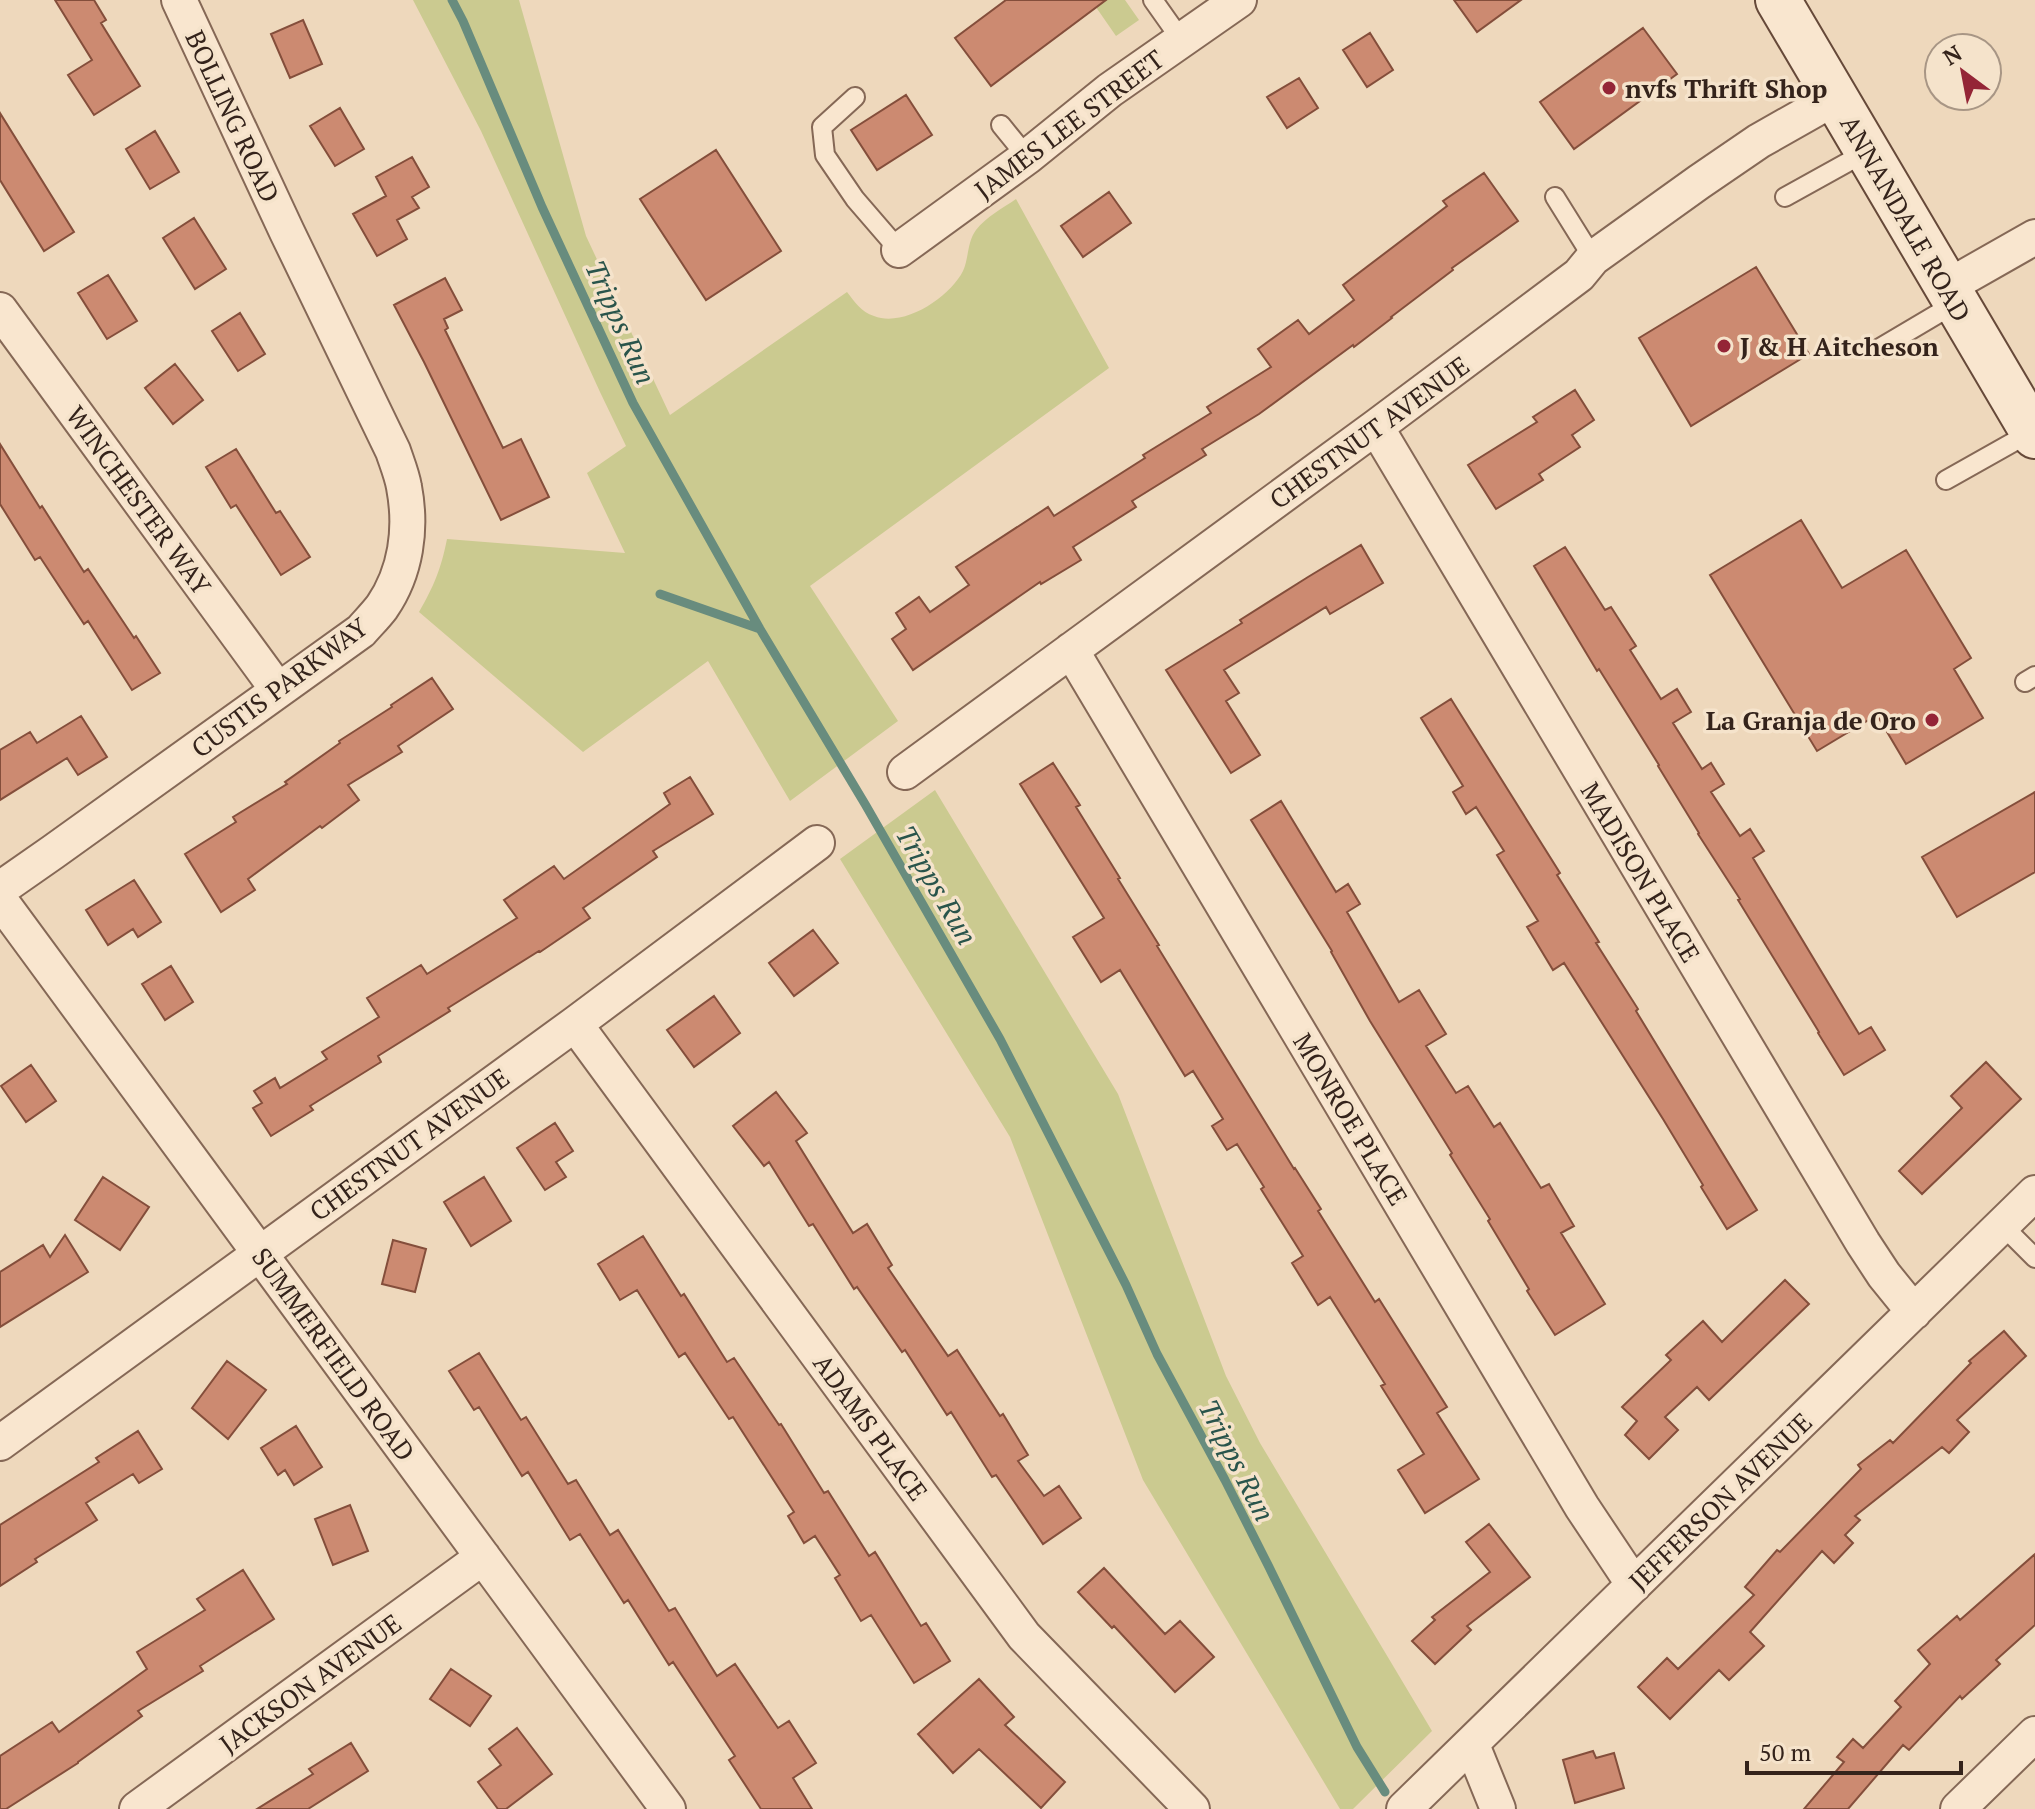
<svg xmlns="http://www.w3.org/2000/svg" width="2035" height="1809" font-family="'PT Serif',serif">
  <style>
    .green { fill: #cbca90 }
    .lines { fill: none; stroke-linecap: round; stroke-linejoin: round }
    .stream { stroke: #688c7e; stroke-width: 9 }
    .building { fill: #cc8a71; stroke: #844e3b; stroke-width: 2 }
    .service-casing { stroke: #856856; stroke-width: 22 }
    .minor-casing { stroke: #856856; stroke-width: 38 }
    .secondary-casing { stroke: #664939; stroke-width: 48 }
    .service { stroke: #f9e6cf; stroke-width: 18 }
    .minor { stroke: #f9e6cf; stroke-width: 34 }
    .secondary { stroke: #f9e6cf; stroke-width: 44 }
    .poi-dot { fill: #942536; stroke: #f5e3cb; stroke-width: 3 }
    .labels { text-anchor: middle; dominant-baseline: central; stroke-width: 7; stroke-linejoin: round; paint-order: stroke }
    .poi-label { font-size: 26px; font-weight: bold; fill: #34231b; stroke: #f5e3cb; text-anchor: start }
    .street-label { font-size: 26px; fill: #34231b; stroke: #f5e3cb }
    .water-label { font-size: 28px; font-style: italic; fill: #29544b; stroke: #f5e3cb }
  </style>
  <rect width="100%" height="100%" fill="#eed8bc"/>
  <path class="green" d="M413 0H519L586 236 670 415 847 292C855 302 861 312 874 316 904 328 950 297 963 271 969 258 967 242 976 230 986 217 1003 208 1016 199L1109 368 810 586 898 721 790 801 708 661 583 752 419 612C434 586 441 569 447 539L625 553 587 473 626 446 600 392 481 131Z
    M1091 0H1125L1139 20 1116 36Z
    M935 790 1118 1094 1226 1376 1260 1443 1432 1731 1353 1809H1340L1143 1480 1010 1137 840 859Z"/>
  <g class="lines">
    <path class="stream" d="M452 0 463 21 542 207 633 403 760 629 865 804 1000 1039 1126 1285 1157 1354 1225 1480 1269 1567 1357 1747 1385 1792
      M660 594 760 629"/>
  </g>
  <path class="building" d="M55 0H94L106 20 101 23 140 86 94 115 68 75 92 60Z
    M1006 0H1106L991 86 955 38Z
    M1454 0H1521L1477 32Z
    M303 20 322 64 290 78 271 34Z
    M1643 28 1677 74 1574 149 1540 102Z
    M1370 33 1393 70 1367 87 1343 50Z
    M1299 78 1318 108 1287 128 1267 97Z
    M906 95 932 135 877 170 851 130Z
    M340 108 364 149 335 166 310 126Z
    M0 113 74 232 44 251 0 180Z
    M155 131 179 172 150 189 126 149Z
    M716 150 781 251 706 300 640 199Z
    M412 157 429 187 412 197 419 208 397 220 407 239 377 256 353 214 386 196 376 177Z
    M1484 173 1518 221 1452 268 1453 270 1391 317 1392 318 1354 347 1353 345 1259 414 1202 449 1206 455 1132 501 1136 507 1073 547 1081 560 1041 584 1040 582 913 670 892 639 906 629 896 613 919 597 930 612 969 585 956 567 1048 507 1054 516 1145 458 1143 455 1211 413 1207 407 1271 367 1258 349 1298 320 1309 334 1354 300 1343 285 1447 206 1443 201Z
    M1109 192 1131 223 1083 257 1061 226Z
    M194 218 226 269 195 289 163 238Z
    M1756 267 1809 354 1691 426 1639 338Z
    M108 275 137 321 107 339 78 293Z
    M445 278 462 310 444 319 448 328 445 330 503 448 521 439 549 497 501 520 424 362 394 305Z
    M240 313 265 354 238 371 212 331Z
    M175 364 203 400 173 424 145 388Z
    M1575 390 1594 420 1572 435 1580 447 1539 474 1543 480 1496 509 1468 465 1537 422 1533 417Z
    M0 444 40 508 42 506 84 572 88 569 134 638 136 636 160 673 132 690 88 621 84 624 40 557 35 560 0 504Z
    M236 449 276 513 280 511 310 557 281 575 236 505 231 508 206 467Z
    M1801 520 1842 588 1906 550 1971 658 1954 669 1983 718 1906 764 1877 715 1817 751 1710 575Z
    M1361 545 1383 583 1330 614 1326 607 1224 670 1239 693 1226 701 1260 755 1231 773 1166 670 1242 623 1240 620 1308 577Z
    M1565 547 1605 610 1611 607 1636 646 1630 650 1661 699 1677 689 1691 712 1673 723 1702 769 1711 763 1724 784 1711 792 1740 836 1750 829 1764 851 1753 858 1859 1034 1871 1027 1885 1050 1844 1075 1818 1033 1819 1032 1738 900 1740 899 1698 834 1699 833 1658 766 1659 765 1599 669 1597 671 1534 566Z
    M432 678 453 709 398 746 402 752 348 785 359 800 322 828 320 826 248 879 255 890 221 912 185 854 236 822 233 817 287 784 285 782 340 743 339 741 392 707 391 705Z
    M1451 699 1560 873 1557 875 1599 942 1596 943 1638 1009 1636 1011 1757 1210 1727 1229 1701 1187 1703 1185 1663 1119 1564 963 1553 970 1527 927 1538 921 1497 855 1504 851 1476 807 1466 814 1453 792 1463 786 1421 718Z
    M81 716 107 757 78 775 67 758 0 800V750L30 732 37 743Z
    M1053 763 1080 805 1076 807 1120 878 1118 879 1159 945 1157 946 1294 1169 1295 1168 1321 1209 1318 1211 1375 1302 1379 1299 1447 1407 1437 1413 1479 1479 1425 1513 1398 1470 1424 1454 1381 1386 1385 1384 1330 1297 1318 1305 1292 1263 1303 1256 1261 1189 1264 1187 1237 1144 1227 1150 1212 1126 1223 1119 1193 1071 1185 1076 1120 970 1101 982 1073 937 1104 918 1020 784Z
    M690 777 713 814 653 851 657 857 583 908 590 918 540 952 539 951 448 1008 450 1011 378 1056 381 1062 310 1106 313 1110 271 1136 253 1108 262 1103 254 1091 275 1078 280 1088 327 1059 322 1052 379 1017 367 998 421 965 427 974 517 918 504 900 554 866 564 879 670 804 664 793Z
    M2035 792V872L1957 917 1922 857Z
    M1281 801 1336 892 1348 884 1360 904 1347 912 1399 1002 1419 990 1446 1034 1426 1046 1456 1093 1468 1086 1494 1127 1500 1123 1541 1188 1549 1184 1574 1226 1561 1233 1605 1304 1555 1335 1527 1291 1529 1289 1488 1221 1490 1219 1450 1155 1452 1153 1370 1021 1331 952 1332 951 1251 820Z
    M134 880 161 922 138 937 133 929 108 945 86 910Z
    M813 930 838 963 794 996 769 963Z
    M171 966 193 1002 165 1020 142 984Z
    M714 996 740 1033 694 1067 667 1030Z
    M1986 1062 2021 1099 1922 1194 1899 1171 1962 1108 1951 1096Z
    M31 1065 56 1101 26 1122 1 1086Z
    M776 1092 807 1133 796 1141 853 1233 867 1224 892 1265 888 1268 948 1356 957 1350 1000 1416 1003 1414 1028 1455 1018 1461 1044 1496 1059 1486 1081 1518 1043 1544 996 1475 992 1477 951 1412 947 1415 905 1350 902 1352 857 1287 854 1289 813 1224 809 1226 769 1162 764 1166 733 1126Z
    M555 1123 573 1151 556 1162 566 1177 545 1190 517 1148Z
    M103 1177 149 1207 120 1250 75 1220Z
    M484 1177 511 1221 471 1246 444 1202Z
    M65 1235 88 1272 0 1327V1272L43 1245 50 1257Z
    M643 1236 681 1296 684 1294 727 1362 734 1358 779 1425 781 1424 824 1493 828 1491 869 1556 875 1552 921 1626 926 1623 950 1661 914 1683 871 1615 861 1621 835 1578 840 1575 815 1536 804 1543 788 1516 794 1512 733 1417 729 1419 685 1353 679 1357 637 1290 620 1300 598 1264Z
    M393 1240 426 1249 415 1292 382 1284Z
    M1785 1280 1809 1304 1709 1400 1697 1387 1665 1417 1678 1430 1649 1459 1625 1435 1637 1421 1622 1407 1671 1360 1666 1355 1703 1321 1722 1342Z
    M2004 1331 2026 1356 1957 1420 1969 1432 1949 1453 1942 1447 1855 1516 1860 1520 1845 1535 1853 1543 1834 1563 1822 1551 1750 1632 1764 1646 1729 1680 1719 1670 1670 1719 1638 1687 1667 1658 1678 1669 1754 1595 1745 1587 1777 1550 1780 1552 1861 1469 1858 1465 1890 1440 1893 1443 1971 1363 1969 1361Z
    M479 1353 521 1420 526 1417 568 1484 576 1480 610 1535 618 1530 669 1611 675 1608 717 1676 735 1664 778 1728 789 1721 816 1763 793 1778 812 1809H761L729 1760 735 1756 673 1662 669 1665 628 1600 624 1603 580 1534 570 1540 528 1472 522 1476 479 1407 474 1410 449 1371Z
    M227 1361 266 1390 228 1439 192 1408Z
    M296 1426 322 1467 294 1485 285 1470 278 1475 261 1448Z
    M138 1431 162 1469 139 1483 133 1474 86 1503 97 1520 35 1559 37 1562 0 1586V1525L99 1462 96 1458Z
    M350 1505 368 1551 333 1565 315 1519Z
    M1489 1524 1530 1577 1467 1626 1471 1630 1435 1664 1412 1641 1435 1620 1432 1617 1490 1572 1466 1542Z
    M2035 1554V1625L1996 1660 2000 1664 1962 1699 1960 1696 1909 1750 1903 1745 1848 1809H1804L1844 1762 1837 1757 1853 1739 1863 1748 1901 1707 1895 1701 1930 1664 1918 1650 1957 1616 1960 1620Z
    M1104 1568 1165 1634 1180 1621 1214 1657 1175 1692 1114 1626 1112 1628 1078 1592Z
    M243 1570 274 1619 200 1666 203 1671 138 1711 142 1716 78 1762V1763L6 1809H0V1756L52 1722 59 1732 147 1669 137 1652 205 1610 197 1599Z
    M451 1669 491 1696 470 1726 430 1699Z
    M979 1679 1014 1717 1005 1725 1065 1782 1041 1808 979 1749 953 1773 918 1734Z
    M517 1728 552 1774 506 1809H498L478 1782 501 1765 489 1749Z
    M351 1743 368 1771 308 1809H257L313 1774 309 1769Z
    M1593 1751 1596 1758 1614 1753 1624 1788 1575 1803 1563 1760Z"/>
  <g class="lines">
    <defs>
      <path id="service" d="M1153 0 1182 41
        M855 97 822 127 825 155 855 199 899 250
        M1001 125 1027 157
        M1555 197 1593 258
        M1785 197 1868 151
        M1880 348 1956 303
        M1946 480 2033 431
        M2025 682 2035 676
        M2002 1225 2035 1258"/>
      <path id="minor" d="M899 250 1027 157 1110 90 1239 0
        M1947 287 2035 237
        M0 310 278 690
        M1376 427 1863 1243 1884 1275 1914 1312
        M1071 650 1582 1507 1634 1585
        M905 772 1376 427 1579 275 1593 258 1699 182 1759 141 1835 98
        M0 889 53 852 361 631C368 623 376 615 382 607 406 572 412 529 404 487 402 475 397 463 393 451L287 232 179 0
        M0 900 668 1809
        M575 1024 1024 1636 1192 1809
        M0 1443 575 1024 817 843
        M1472 1745 1498 1809
        M137 1809 483 1557
        M1404 1809 2035 1193
        M1958 1809 2035 1734"/>
      <path id="secondary" d="M1778 0 2035 436"/>
    </defs>
    <use href="#service" class="service-casing"/>
    <use href="#minor" class="minor-casing"/>
    <use href="#secondary" class="secondary-casing"/>
    <use href="#service" class="service"/>
    <use href="#minor" class="minor"/>
    <use href="#secondary" class="secondary"/>
  </g>
  <g class="poi-dot">
    <circle cx="1609" cy="88" r="8"/>
    <circle cx="1724" cy="346" r="8"/>
    <circle cx="1932" cy="720" r="8"/>
  </g>
  <g class="labels">
    <g class="poi-label">
      <text x="1625" y="88">nvfs Thrift Shop</text>
      <text x="1740" y="346">J &amp; H Aitcheson</text>
      <text x="1916" y="720" text-anchor="end">La Granja de Oro</text>
    </g>
    <g class="street-label">
      <text transform="translate(233 116) rotate(65)">BOLLING ROAD</text>
      <text transform="translate(1069 124) rotate(-37)">JAMES LEE STREET</text>
      <text transform="translate(1906 218) rotate(60)">ANNANDALE ROAD</text>
      <text transform="translate(1369 432) rotate(-36)">CHESTNUT AVENUE</text>
      <text transform="translate(139 500) rotate(54)">WINCHESTER WAY</text>
      <text transform="translate(279 687) rotate(-37)">CUSTIS PARKWAY</text>
      <text transform="translate(1641 872) rotate(59)">MADISON PLACE</text>
      <text transform="translate(1351 1119) rotate(59)">MONROE PLACE</text>
      <text transform="translate(409 1144) rotate(-36)">CHESTNUT AVENUE</text>
      <text transform="translate(334 1354) rotate(54)">SUMMERFIELD ROAD</text>
      <text transform="translate(871 1427) rotate(54)">ADAMS PLACE</text>
      <text transform="translate(1720 1501) rotate(-44)">JEFFERSON AVENUE</text>
      <text transform="translate(310 1683) rotate(-36)">JACKSON AVENUE</text>
    </g>
    <g class="water-label">
      <text transform="translate(621 322) rotate(66)">Tripps Run</text>
      <text transform="translate(937 885) rotate(60)">Tripps Run</text>
      <text transform="translate(1237 1460) rotate(63)">Tripps Run</text>
    </g>
  </g>
  <g transform="translate(1963 72) rotate(328)"><circle r="38" fill="#f5e3cb" stroke="#a89685" stroke-width="2"/>
  <path d="M0-6L14 30L0 20L-14 30Z" fill="#942536"/>
  <text y="-12" font-size="22" font-weight="bold" text-anchor="middle" fill="#34231b">N</text>
  </g>
  <path d="M1747 1761v12h214v-12" fill="none" stroke="#34231b" stroke-width="4"/>
  <text x="1759" y="1761" font-size="24" fill="#34231b" stroke="#f5e3cb" stroke-width="6" paint-order="stroke">50 m</text>
</svg>
